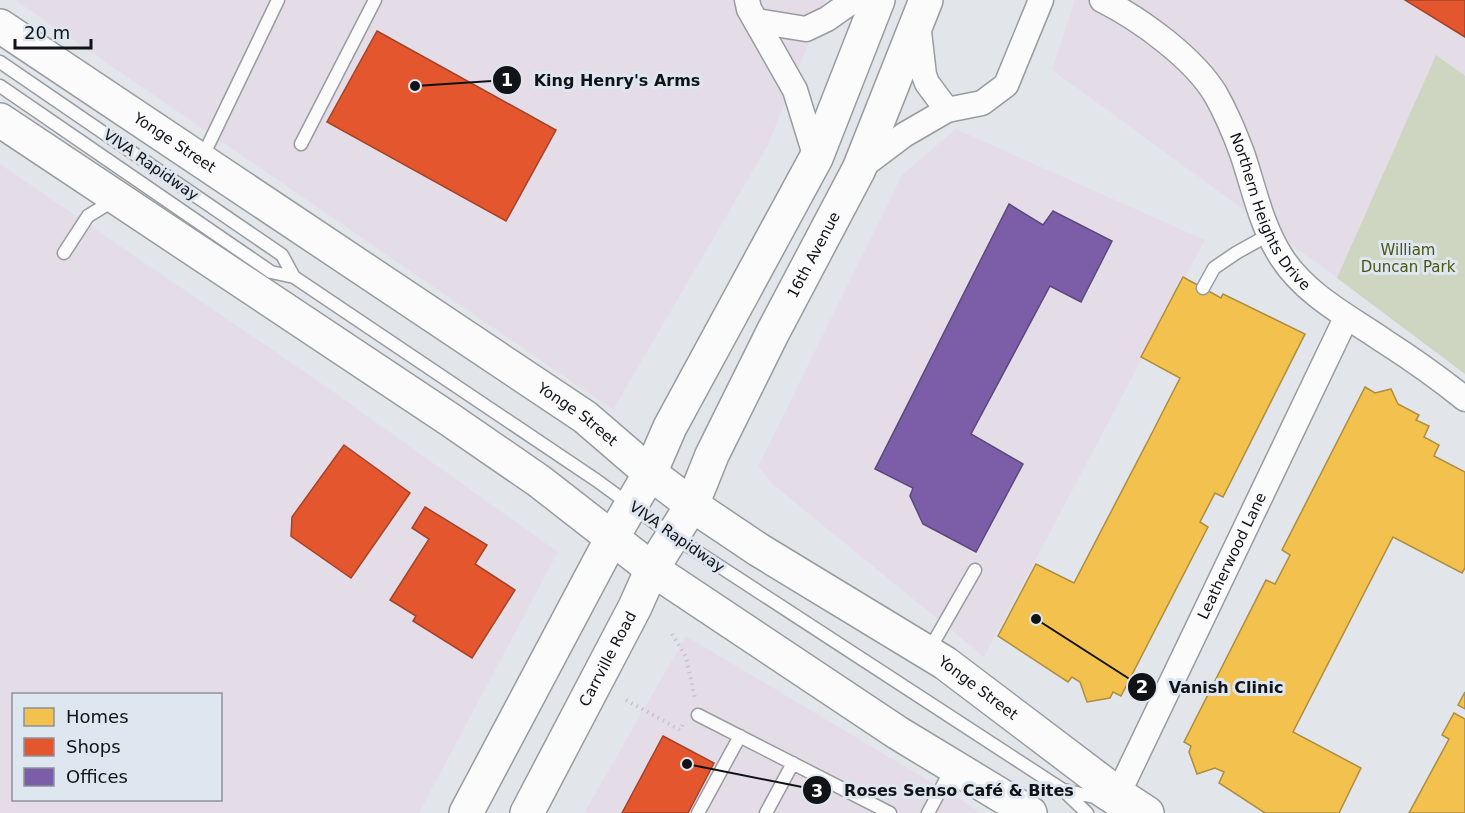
<svg xmlns="http://www.w3.org/2000/svg" width="1465" height="813" font-family="'DejaVu Sans',sans-serif">
  <style>
    .commercial { fill: #e4dde8; fill-rule: evenodd }
    .green { fill: #ced5c0 }
    .homes { fill: #f2c14e; stroke: #ae8d3e; stroke-width: 1.5 }
    .shops { fill: #e4572e; stroke: #a54327; stroke-width: 1.5 }
    .offices { fill: #7b5ea7; stroke: #5b487c; stroke-width: 1.5 }
    .lines { fill: none; stroke-linecap: round; stroke-linejoin: round }
    .service-casing { stroke: #989b9f; stroke-width: 15 }
    .minor-casing { stroke: #989b9f; stroke-width: 27 }
    .secondary-casing { stroke: #989b9f; stroke-width: 36 }
    .primary-casing { stroke: #989b9f; stroke-width: 36 }
    .path { stroke: #c3c5c6; stroke-width: 4; stroke-dasharray: 1.5 4.5; stroke-linecap: butt }
    .service { stroke: #fbfbfc; stroke-width: 12 }
    .minor { stroke: #fbfbfc; stroke-width: 24 }
    .secondary { stroke: #fbfbfc; stroke-width: 33 }
    .primary { stroke: #fbfbfc; stroke-width: 33 }
    .labels { text-anchor: middle; dominant-baseline: central; stroke-width: 6; stroke-linejoin: round; paint-order: stroke }
    .street-label { font-size: 15px; fill: #111317; stroke: #dee6ef }
    .park-label { font-size: 15px; fill: #495411; stroke: #dee6ef }
    .leader { fill: none; stroke: #111317; stroke-width: 2 }
    .callout-dot { fill: #111317; stroke: #dee6ef; stroke-width: 2 }
    .mark-label { font-size: 18px; text-anchor: middle; font-weight: bold; fill: #fff }
    .callout-label { font-size: 16px; text-anchor: middle; font-weight: bold; fill: #111317; stroke: #dee6ef; stroke-width: 6; stroke-linejoin: round; paint-order: stroke }
  </style>
  <rect width="100%" height="100%" fill="#e2e6eb"/>
  <path class="commercial" d="M15 0H826L768 145 613 410Z
    M1075 0H1465V79L1439 62 1337 278 1052 70Z
    M956 129 1205 240 984 657 770 482 758 466 902 175Z
    M0 164 321 383 558 552 419 813H0ZM14 694H220V800H14Z
    M686 636 966 803 980 813H584Z"/>
  <path class="green" d="M1436 55 1465 76V374L1337 278Z"/>
  <path class="homes" d="M1183 277 1221 298 1223 294 1305 334 1223 497 1215 493 1200 522 1208 527 1121 696 1113 692 1110 698 1087 702 1080 682 1072 677 1068 682 998 636 1036 564 1074 583 1153 431 1180 378 1141 357Z
    M1365 387 1375 393 1391 389 1398 404 1419 415 1416 420 1429 426 1424 437 1439 445 1434 456 1465 472V568L1462 573 1393 537 1293 732 1361 768 1339 813H1265L1219 783 1224 772 1215 768 1197 774 1189 752 1191 746 1184 742 1266 580 1275 584 1290 555 1282 550Z
    M1465 692V709L1458 705Z
    M1454 713 1465 719V813H1409L1449 739 1442 735Z"/>
  <path class="shops" d="M1405 0H1465V37Z
    M377 31 556 130 506 221 327 122Z
    M344 445 410 493 351 578 291 536 292 517Z
    M425 507 487 545 475 564 515 590 472 658 413 621 416 616 390 600 429 539 412 528Z
    M663 736 714 763 688 813H622Z"/>
  <path class="offices" d="M1009 204 1043 225 1053 211 1112 241 1081 302 1050 286 971 434 1023 464 976 552 923 524 910 496 913 488 875 469Z"/>
  <g class="lines">
    <defs>
      <path id="service" d="M0 62 282 255 294 277
        M0 86 271 272 294 277 596 480 673 536 1063 790 1087 813
        M301 144 375 0
        M202 158 278 0
        M64 253 88 216 116 199
        M1203 288 1214 268 1236 253 1270 234
        M928 652 975 570
        M698 715 890 813
        M1064 790 1094 797 1114 810
        M698 813 740 736
        M766 813 793 763
        M928 813 952 768"/>
      <g id="minor">
        <path d="M747 0 749 9 795 90 816 158"/>
        <path id="s1" d="M1102 0C1140 19 1194 58 1216 95 1226 113 1235 134 1242 153 1254 188 1261 226 1282 258 1306 295 1349 317 1384 341 1412 359 1439 378 1465 399"/>
        <path d="M756 21 806 29 827 19 854 0"/>
        <path d="M918 23 924 75 927 83 947 110"/>
        <path d="M859 169 904 135 947 110 982 103 1006 85 1041 0"/>
        <path id="s2" d="M1118 794 1346 318"/>
      </g>
      <g id="secondary">
        <path d="M466 813 612 538 650 473 670 427 816 158 878 0"/>
        <path id="s3" d="M527 813 635 607 652 569 692 505 712 455 773 332 859 169 926 0"/>
      </g>
      <g id="primary">
        <path id="s4" d="M0 26 585 417 650 473 692 505 759 550 945 663 1118 794 1147 813"/>
        <path d="M0 120 449 419 539 481 652 569 898 733 1030 813"/>
      </g>
    </defs>
    <use href="#service" class="service-casing"/>
    <use href="#minor" class="minor-casing"/>
    <use href="#secondary" class="secondary-casing"/>
    <use href="#primary" class="primary-casing"/>
    <path class="path" d="M672 634 686 657 695 698
      M626 700 680 730 683 724"/>
    <use href="#service" class="service"/>
    <use href="#minor" class="minor"/>
    <use href="#secondary" class="secondary"/>
    <use href="#primary" class="primary"/>
  </g>
  <g class="labels">
    <g class="street-label">
      <text stroke="none"><textPath href="#s4" startOffset="210">Yonge Street</textPath></text>
      <text transform="translate(151 165) rotate(35)">VIVA Rapidway</text>
      <text stroke="none"><textPath href="#s1" startOffset="279">Northern Heights Drive</textPath></text>
      <text stroke="none"><textPath href="#s3" startOffset="628">16th Avenue</textPath></text>
      <text stroke="none"><textPath href="#s4" startOffset="696">Yonge Street</textPath></text>
      <text transform="translate(677 537) rotate(35)">VIVA Rapidway</text>
      <text stroke="none"><textPath href="#s2" startOffset="264">Leatherwood Lane</textPath></text>
      <text stroke="none"><textPath href="#s3" startOffset="174">Carrville Road</textPath></text>
      <text stroke="none"><textPath href="#s4" startOffset="1182">Yonge Street</textPath></text>
    </g>
    <g class="park-label">
      <text x="1408" y="250">William<tspan x="1408" dy="17">Duncan Park</tspan></text>
    </g>
  </g>
  <path class="leader" d="M415 86L507 80M1036 619L1142 687M687 764L817 790"/>
  <g class="callout-dot">
    <circle cx="415" cy="86" r="6"/>
    <circle cx="1036" cy="619" r="6"/>
    <circle cx="687" cy="764" r="6"/>
    <circle cx="507" cy="80" r="15"/>
    <circle cx="1142" cy="687" r="15"/>
    <circle cx="817" cy="790" r="15"/>
  </g>
  <g class="mark-label">
    <text x="507" y="86">1</text>
    <text x="1142" y="693">2</text>
    <text x="817" y="797">3</text>
  </g>
  <g class="callout-label">
    <text x="617" y="86">King Henry's Arms</text>
    <text x="1226" y="693">Vanish Clinic</text>
    <text x="959" y="796">Roses Senso Café &amp; Bites</text>
  </g>
  <rect x="12" y="693" width="210" height="108" fill="#dee6ef" stroke="#8c9299" stroke-width="1.5"/>
  <rect x="24" y="708" width="30" height="18" fill="#f2c14e" stroke="#8c9299" stroke-width="1.5"/>
  <text x="66" y="723" font-size="18" fill="#111317">Homes</text>
  <rect x="24" y="738" width="30" height="18" fill="#e4572e" stroke="#8c9299" stroke-width="1.5"/>
  <text x="66" y="753" font-size="18" fill="#111317">Shops</text>
  <rect x="24" y="768" width="30" height="18" fill="#7b5ea7" stroke="#8c9299" stroke-width="1.5"/>
  <text x="66" y="783" font-size="18" fill="#111317">Offices</text>
  <path d="M15 39v9h76v-9" fill="none" stroke="#111317" stroke-width="3"/>
  <text x="24" y="39" font-size="18" fill="#111317" stroke="#dee6ef" stroke-width="4.5" paint-order="stroke">20 m</text>
</svg>
